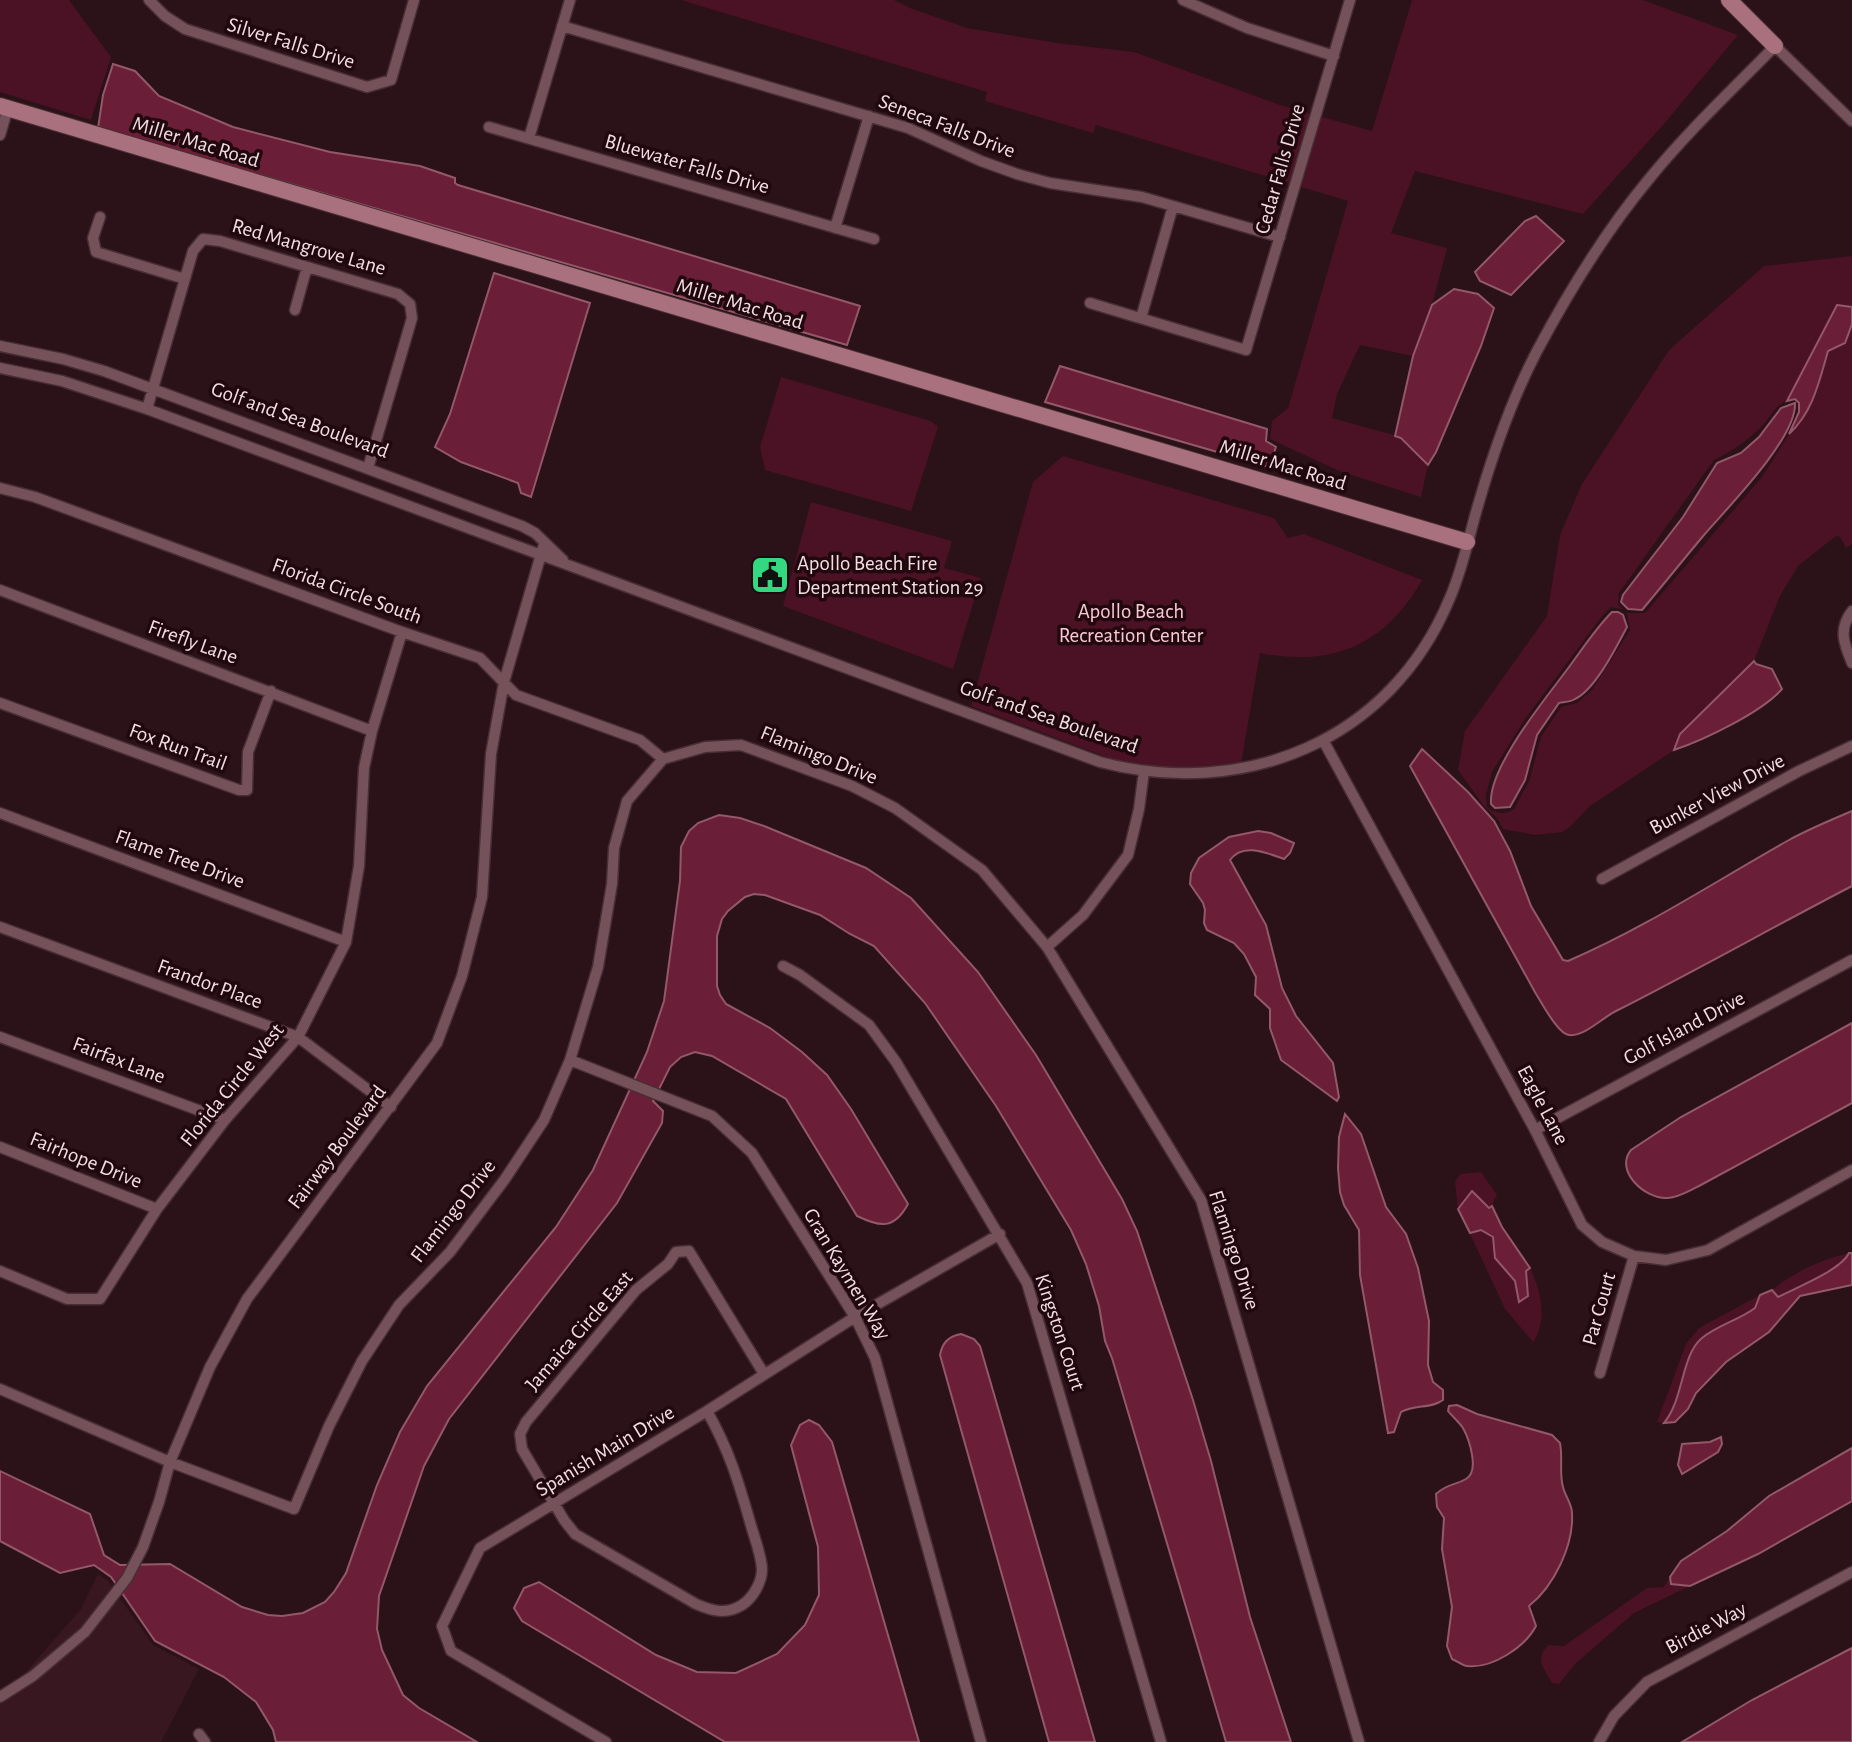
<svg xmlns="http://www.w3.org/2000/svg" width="1852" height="1742" font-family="'Alegreya Sans',sans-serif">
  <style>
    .built { fill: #381720 }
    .green { fill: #4a1224 }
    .water { fill: #6a1e37; stroke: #93586a; stroke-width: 2 }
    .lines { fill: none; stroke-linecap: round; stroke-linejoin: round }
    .street-casing { stroke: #472e34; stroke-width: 13 }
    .secondary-casing { stroke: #472e34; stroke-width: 18 }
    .street { stroke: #755159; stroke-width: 10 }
    .secondary { stroke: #a9707d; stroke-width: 16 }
    .labels { text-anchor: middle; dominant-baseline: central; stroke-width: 7; stroke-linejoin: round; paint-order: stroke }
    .street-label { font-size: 21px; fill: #f2dfe2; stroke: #21080f }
    .poi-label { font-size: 21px; fill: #f2dfe2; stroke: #21080f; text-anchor: start }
    .park-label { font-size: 21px; fill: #f9c9d3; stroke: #21080f }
  </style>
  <rect width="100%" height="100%" fill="#2b1118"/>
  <path class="built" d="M98 1574 108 1581 114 1589 82 1628 30 1672 4 1688 25 1673 81 1609Z
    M119 1597 153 1645 199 1669 161 1742H0V1703L35 1681 88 1635Z"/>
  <path class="green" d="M0 0H69L111 57 91 120 0 92Z
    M681 0H894L910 8 967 28 1057 43 1134 52 1280 105 1372 131 1412 0H1643L1738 35 1663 125 1583 214 1415 171 1391 233 1447 248 1432 305 1413 356 1360 345 1337 394 1332 418 1401 437 1428 465 1421 497 1339 471 1270 439 1272 421 1288 408 1348 201 1096 125 1093 133 985 101 987 92Z
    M1852 256V307L1837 305 1787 401C1775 405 1772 415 1764 424 1750 439 1733 451 1714 460L1619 593 1618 604 1622 609 1611 607 1603 615 1525 719 1492 772 1486 795 1487 807C1495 814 1505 815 1514 809L1529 781 1541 737 1561 707 1577 703 1592 690 1630 630 1627 613H1645L1762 477 1789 434 1801 423 1816 395 1828 351 1845 343 1852 324V544L1846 548 1840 537 1836 536 1798 566 1780 596 1754 661 1681 734 1674 750 1590 806 1570 827 1562 832 1535 835 1503 829 1497 818 1483 805 1458 770 1465 731 1547 616 1560 535 1582 484 1669 350 1764 266Z
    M781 377 931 421 938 427 911 511 765 470 760 447Z
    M1063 456 1274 518 1288 538 1304 534 1422 580C1386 644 1333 668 1260 653L1240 770 1144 771 971 706 1033 482Z
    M811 502 952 541 944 568 981 578 953 669 783 606Z
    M1481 1172 1497 1195 1490 1208 1466 1197 1458 1209 1455 1182 1460 1174Z
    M1481 1230 1493 1237 1495 1258 1528 1296 1526 1270 1530 1268C1541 1290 1548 1321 1533 1342L1505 1309 1470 1234Z
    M1849 1253C1841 1270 1795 1288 1778 1297L1772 1290C1796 1271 1820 1260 1849 1253Z
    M1760 1295C1757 1316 1735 1318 1720 1328 1712 1333 1704 1343 1697 1351 1679 1370 1682 1402 1664 1423L1657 1422 1686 1344 1699 1328Z
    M1670 1577 1672 1584 1690 1586 1634 1613 1575 1664 1559 1684 1552 1683C1544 1668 1534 1660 1548 1645L1564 1646 1647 1588 1664 1587Z"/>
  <path class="water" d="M113 64 135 71 159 96 233 127 330 152 420 166 455 178V183L458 185 860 306 847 345 98 128 103 95Z
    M1536 216 1564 241 1511 295 1480 281 1475 272 1525 221Z
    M494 273 590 303 531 497 521 493 518 483 461 462 435 447 450 414Z
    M1454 289 1478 294 1494 308 1481 346 1436 452 1428 465 1401 438 1395 436 1413 356 1432 305Z
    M1837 305 1852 307V324L1845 343 1828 351C1819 382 1813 412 1789 434L1799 412V403L1795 399 1787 401Z
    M1060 366 1267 429 1266 441 1276 447 1269 467 1045 402Z
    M1795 403C1797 438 1727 508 1704 535 1683 560 1663 585 1642 610L1628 609 1621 602 1623 595 1683 517 1717 463 1741 453 1759 437 1781 408Z
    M1612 612H1618L1623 615 1627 627C1617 646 1595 690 1575 699 1571 702 1564 702 1559 703L1537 735 1525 780 1510 807 1495 808 1491 804C1488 767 1547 697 1569 667 1583 648 1596 628 1612 612Z
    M1754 661 1756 664 1772 669 1782 689C1762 712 1704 740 1674 750L1680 734Z
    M1422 749 1468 792 1494 821 1510 851 1531 906 1563 960 1568 961C1645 928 1716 881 1789 840 1809 829 1831 820 1852 811V886C1773 927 1695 971 1616 1011 1602 1018 1584 1037 1569 1035 1558 1034 1542 1003 1536 994L1410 766Z
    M719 815 740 818 764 826 866 868 911 898 978 972 1036 1055 1122 1199 1137 1231 1193 1400 1211 1461 1250 1617 1291 1742H1226L1112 1358 1105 1341 1099 1306 1086 1264 1071 1230 996 1106 925 1003 874 946 850 934 820 915 765 895 754 894 745 897 728 911 722 919 717 936V986L720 995 726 1004 770 1028 802 1052 827 1075 851 1109 908 1204C894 1230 880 1227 857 1216L786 1099 712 1056 695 1052 681 1057 670 1067 653 1101 663 1111 662 1123 617 1203 449 1419 424 1466 379 1596 377 1629 382 1650 403 1695 419 1708 477 1742H276L273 1730 256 1702 224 1677 155 1641 111 1577 94 1565 60 1573 0 1541V1471L90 1514 104 1555 120 1565 170 1564 242 1607 268 1615 282 1616 303 1613 325 1602 334 1592 346 1573 377 1485 400 1432 427 1386 556 1227 593 1170 647 1052 664 1001 680 881 681 847 689 831 698 823Z
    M1258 831 1271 833 1294 843 1290 853 1284 859C1267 853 1243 842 1230 860L1266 925 1282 988 1296 1016 1333 1063 1339 1097 1337 1101 1281 1060 1270 1028V1009L1255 995 1256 977 1244 954 1234 943 1207 930 1204 923 1205 910 1203 903 1190 884 1191 873 1199 858 1229 837Z
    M1852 1023V1103L1699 1186C1690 1190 1678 1198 1667 1198 1645 1199 1614 1171 1631 1150L1681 1117Z
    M1345 1114 1361 1134 1386 1207 1406 1234 1418 1268 1429 1321 1428 1365 1433 1382 1443 1390V1400C1431 1409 1415 1404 1401 1412L1394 1432 1388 1433 1360 1275 1359 1230 1344 1205 1340 1192 1338 1168 1339 1137Z
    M1472 1191 1489 1208 1492 1206 1502 1227 1530 1268 1526 1271 1528 1296 1519 1302 1515 1281 1495 1258 1493 1237 1481 1230 1470 1233 1458 1209Z
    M1849 1253H1852V1285L1800 1296 1769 1332 1726 1362 1696 1393 1688 1409 1675 1422 1664 1423C1684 1399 1681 1355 1702 1338 1718 1325 1739 1320 1755 1308L1760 1295 1772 1290 1778 1297C1796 1288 1841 1270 1849 1253Z
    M961 1334 974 1339 980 1346 1095 1742H1049L940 1355C942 1343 948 1336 961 1334Z
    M1457 1405 1477 1414 1552 1435 1560 1443C1563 1458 1559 1473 1563 1487 1565 1496 1572 1504 1572 1513 1574 1545 1554 1586 1529 1606L1536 1626C1525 1647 1492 1669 1467 1666 1463 1666 1457 1661 1452 1659L1447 1646 1452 1607 1442 1549 1444 1518 1437 1507 1436 1494C1448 1483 1454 1486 1466 1479 1480 1471 1469 1439 1463 1428 1459 1422 1452 1416 1448 1411L1449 1406Z
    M809 1420 819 1425 832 1442 919 1742H725L522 1621 514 1608 524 1588 539 1582 656 1655 697 1672 736 1673 777 1654 805 1625 819 1595 818 1547 791 1445 800 1425Z
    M1721 1437 1722 1444 1718 1452 1682 1474 1678 1465 1682 1444 1710 1442Z
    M1852 1448V1501L1758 1554 1690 1586 1671 1584 1670 1577 1681 1561 1727 1531 1769 1496Z
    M1852 1648V1742H1682L1752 1700Z"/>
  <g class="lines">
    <defs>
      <path id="street" d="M149 0 165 16 185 29 367 87 391 80 414 0
        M1183 0 1247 28 1334 56
        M562 26 908 128 981 161 1017 174 1050 183 1142 197 1280 237
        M489 127 874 239
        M0 135 8 108
        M529 138 570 0
        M100 217 93 238 96 252 185 279
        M835 228 869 116
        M1090 303 1246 350 1350 0
        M295 310 307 267
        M1141 318 1173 206
        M0 346 63 359 104 371 522 526 535 533 563 560
        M0 368 62 381 147 409 1100 762C1244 800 1390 741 1449 600 1463 569 1469 535 1479 502 1494 450 1512 399 1537 351 1569 291 1605 232 1649 179 1687 132 1733 89 1775 46L1852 121
        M147 409 193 251 203 239 220 241 398 294 410 304 412 318 368 468
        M0 488 35 497 402 632 480 658 516 695 640 740 663 759
        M0 590 372 731
        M1852 611C1838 629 1844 644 1852 663
        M0 703 239 790H247L248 752 271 691
        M1323 740 1535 1130 1582 1225 1602 1242 1634 1256 1666 1260 1708 1250 1852 1170
        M0 813 346 942
        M1602 879 1799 771 1852 746
        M0 927 298 1037 391 1107
        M1047 947 1083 915 1128 855 1139 809 1144 771
        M783 966 800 975 869 1025 896 1062 1027 1283 1161 1742
        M0 1037 225 1120
        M570 1060 712 1116 752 1153 855 1317 875 1358 981 1742
        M1535 1130 1852 960
        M0 1147 157 1209
        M0 1271 67 1299H100L157 1209 225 1120 298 1037 346 942 359 866 364 768 372 731 402 632
        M1600 1373 1634 1256
        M0 1389 170 1462 294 1509 329 1426 362 1361 399 1305 450 1252 505 1179 544 1120 570 1060 598 967 612 884 614 848 627 801 663 759 705 747 741 745 852 786 895 808 982 870 1047 947 1201 1200 1359 1742
        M707 1411C729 1450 738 1480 750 1522 754 1537 761 1553 762 1569 762 1582 753 1598 742 1605 726 1615 712 1611 696 1604L575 1534 564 1520 522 1449 520 1434 526 1422 636 1290 668 1264 676 1252 689 1251 764 1374
        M0 1697 33 1676 85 1632 127 1578 143 1547 159 1502 170 1462 210 1367 247 1299 437 1043 462 976 482 897 491 754 504 682 544 544
        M199 1734 205 1742
        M606 1742 451 1651 442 1626 480 1548 707 1411 855 1317 1000 1234
        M1599 1742 1614 1716 1647 1682 1852 1572"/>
      <path id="secondary" d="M1729 0 1775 46
        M0 106 1467 542"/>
    </defs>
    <use href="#street" class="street-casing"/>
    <use href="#secondary" class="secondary-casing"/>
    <use href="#street" class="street"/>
    <use href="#secondary" class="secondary"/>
  </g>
  <defs>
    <symbol id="civic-square" viewBox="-11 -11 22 22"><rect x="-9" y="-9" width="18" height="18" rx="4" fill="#33d881" stroke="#21080f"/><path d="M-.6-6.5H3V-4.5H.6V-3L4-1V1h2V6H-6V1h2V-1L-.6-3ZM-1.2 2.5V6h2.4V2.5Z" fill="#111"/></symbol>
  </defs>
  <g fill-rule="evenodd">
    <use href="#civic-square" x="748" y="553" width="44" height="44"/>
  </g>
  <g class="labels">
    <g class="street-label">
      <text transform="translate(291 43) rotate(17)">Silver Falls Drive</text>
      <text transform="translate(947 126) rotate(21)">Seneca Falls Drive</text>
      <text transform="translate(196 142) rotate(17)">Miller Mac Road</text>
      <text transform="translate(687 164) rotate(16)">Bluewater Falls Drive</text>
      <text transform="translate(1280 169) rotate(-74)">Cedar Falls Drive</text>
      <text transform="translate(309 247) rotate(16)">Red Mangrove Lane</text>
      <text transform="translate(740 304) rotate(17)">Miller Mac Road</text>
      <text transform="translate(300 420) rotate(20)">Golf and Sea Boulevard</text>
      <text transform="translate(1283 465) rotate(17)">Miller Mac Road</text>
      <text transform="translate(347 591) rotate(20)">Florida Circle South</text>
      <text transform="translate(193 642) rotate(20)">Firefly Lane</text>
      <text transform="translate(1049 717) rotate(19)">Golf and Sea Boulevard</text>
      <text transform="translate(178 747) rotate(20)">Fox Run Trail</text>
      <text transform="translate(819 755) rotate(22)">Flamingo Drive</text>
      <text transform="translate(1717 794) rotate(-28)">Bunker View Drive</text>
      <text transform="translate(180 859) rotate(20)">Flame Tree Drive</text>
      <text transform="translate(210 984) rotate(20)">Frandor Place</text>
      <text transform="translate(1684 1028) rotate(-28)">Golf Island Drive</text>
      <text transform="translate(119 1060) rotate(21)">Fairfax Lane</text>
      <text transform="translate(232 1085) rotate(-51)">Florida Circle West</text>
      <text transform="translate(1543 1105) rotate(62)">Eagle Lane</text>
      <text transform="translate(337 1147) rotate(-53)">Fairway Boulevard</text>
      <text transform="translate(86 1160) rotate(22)">Fairhope Drive</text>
      <text transform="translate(453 1211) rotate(-52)">Flamingo Drive</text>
      <text transform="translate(1234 1250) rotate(72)">Flamingo Drive</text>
      <text transform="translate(847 1274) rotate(59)">Gran Kaymen Way</text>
      <text transform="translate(1599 1309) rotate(-74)">Par Court</text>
      <text transform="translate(579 1331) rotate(-49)">Jamaica Circle East</text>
      <text transform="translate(1060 1332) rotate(72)">Kingston Court</text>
      <text transform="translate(605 1451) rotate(-31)">Spanish Main Drive</text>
      <text transform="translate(1706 1628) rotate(-28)">Birdie Way</text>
    </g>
    <g class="poi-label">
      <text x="797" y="563">Apollo Beach Fire<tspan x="797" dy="24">Department Station 29</tspan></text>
    </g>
    <g class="park-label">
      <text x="1131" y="611">Apollo Beach<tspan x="1131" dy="24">Recreation Center</tspan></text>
    </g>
  </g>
</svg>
